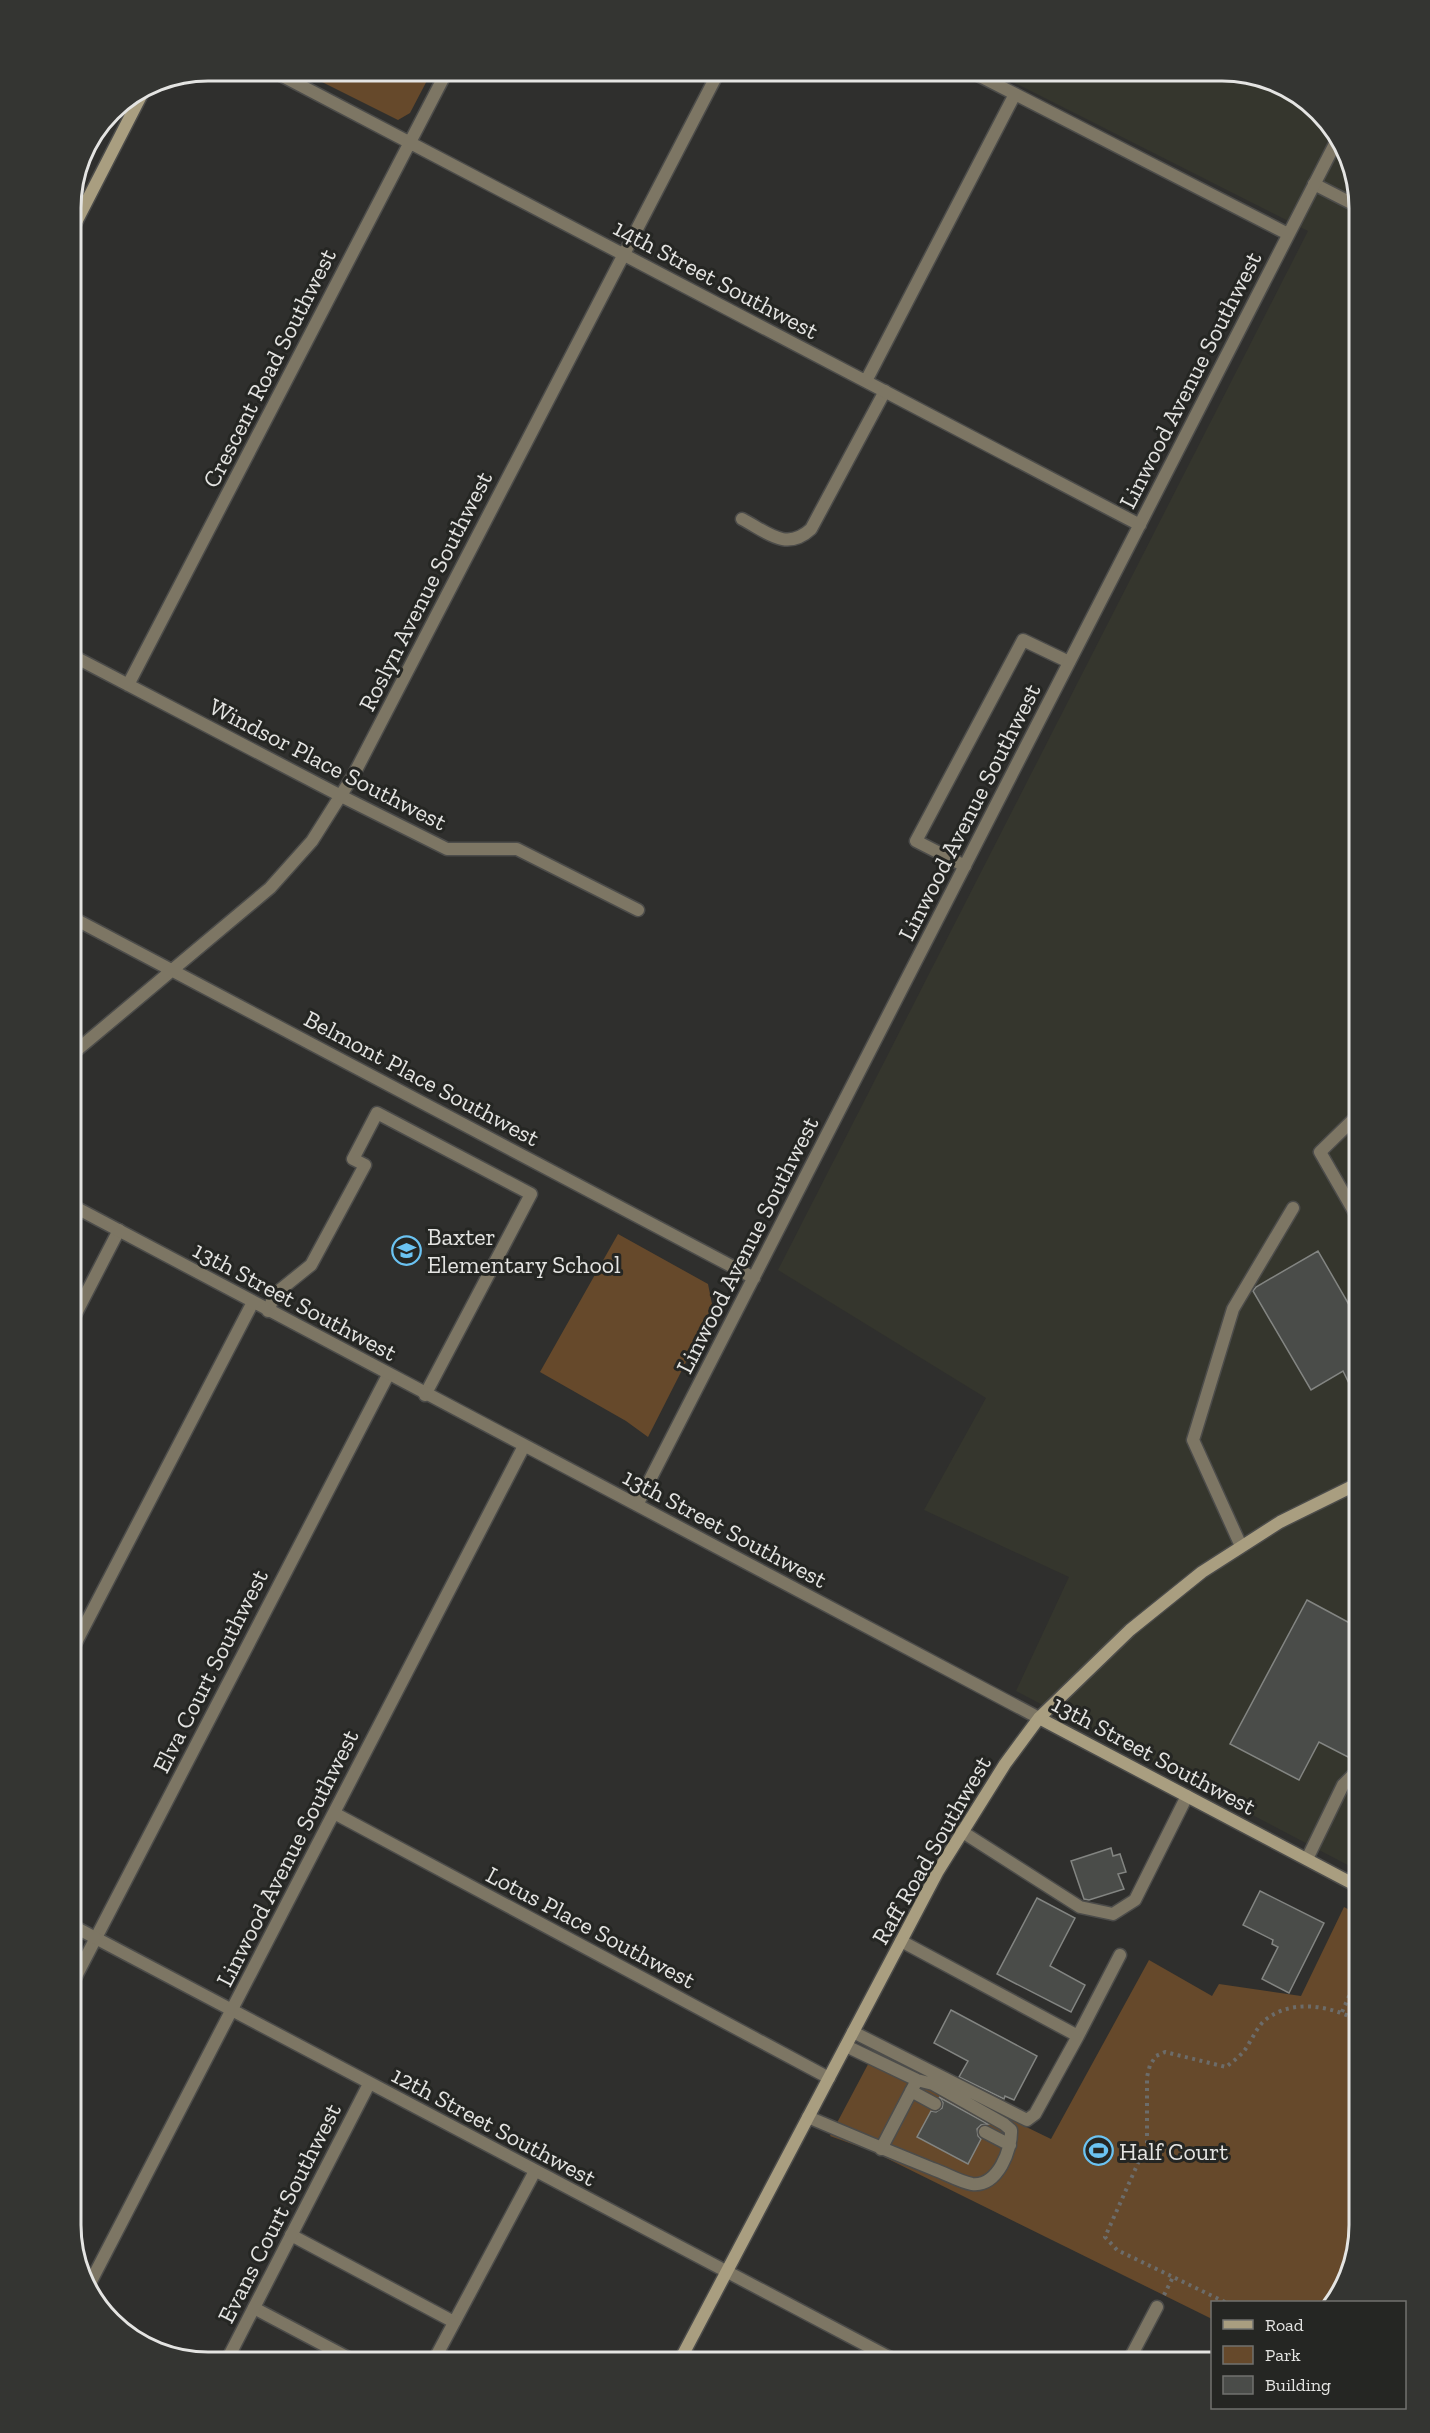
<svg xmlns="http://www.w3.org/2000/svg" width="1430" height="2433" font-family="'Zilla Slab',serif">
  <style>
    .built { fill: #35362d }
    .green { fill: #66492b }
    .building { fill: #4a4c49; stroke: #838582; stroke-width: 1.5 }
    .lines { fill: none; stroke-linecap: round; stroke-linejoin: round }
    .lane-casing { stroke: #4c4c4a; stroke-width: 15 }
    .street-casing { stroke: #4c4c4a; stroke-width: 15 }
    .secondary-casing { stroke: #4c4c4a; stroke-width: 15 }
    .path { stroke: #6c6c6a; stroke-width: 4; stroke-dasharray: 3 4.5; stroke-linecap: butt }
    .lane { stroke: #7d7664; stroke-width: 12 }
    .street { stroke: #7d7664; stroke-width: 12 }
    .secondary { stroke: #a99e80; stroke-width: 12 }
    .labels { text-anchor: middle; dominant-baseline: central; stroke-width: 6; stroke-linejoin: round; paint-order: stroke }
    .street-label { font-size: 24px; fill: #e4e4e2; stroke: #252623 }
    .poi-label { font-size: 24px; fill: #e4e4e2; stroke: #252623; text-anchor: start }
    .rim { fill: none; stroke: #e4e4e2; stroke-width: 3 }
  </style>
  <rect width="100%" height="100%" fill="#2f2f2d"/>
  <path class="built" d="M991 71H1232L1299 94 1345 147 1359 208V1871L1016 1691 1069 1577 924 1510 986 1398 778 1270 1308 231Z"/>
  <path class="green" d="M300 71H432L410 113 398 120Z
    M618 1234 708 1284 713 1309 648 1437 626 1421 540 1372Z
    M1344 1907 1359 1915V2226L1335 2302H1212V2319L874 2152 830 2136 874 2053 1051 2139 1149 1960 1212 1996 1219 1984 1301 1996Z"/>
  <path class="building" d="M1318 1251 1359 1322V1404L1343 1371 1311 1390 1253 1291 1256 1287Z
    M1307 1600 1359 1628V1663L1353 1676 1359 1680V1735L1348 1757 1319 1742 1299 1780 1230 1744Z
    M1111 1848 1113 1856 1120 1854 1126 1872 1118 1874 1124 1889 1089 1900 1084 1899 1071 1861Z
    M1260 1891 1324 1923 1289 1993 1262 1979 1278 1947 1272 1944 1273 1940 1243 1925Z
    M1037 1898 1075 1918 1050 1966 1085 1985 1071 2012 997 1974Z
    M951 2010 1037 2056 1014 2100 1005 2096 1004 2099 959 2077 968 2061 934 2043Z
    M939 2097 988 2124 981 2125 977 2129 978 2136 981 2139 968 2164 917 2137 931 2111 936 2112 942 2108 943 2103Z"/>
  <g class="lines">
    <defs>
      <path id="lane" d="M1314 184 1359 207
        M742 519C767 532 786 552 811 529L885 391
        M965 866 916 841 1023 640 1069 662
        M1359 1220 1320 1152 1359 1114
        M268 1311 275 1294 311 1265 365 1165 353 1159 377 1113 531 1194 425 1395
        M71 1323 119 1230
        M1241 1546 1193 1440 1233 1309 1293 1208
        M961 1831 1080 1907 1113 1914 1135 1900 1187 1796
        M1307 1859 1343 1785 1359 1769
        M71 1986 388 1375
        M853 2032 1027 2120 1035 2114 1078 2036 901 1941
        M1078 2036 1120 1955
        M911 2091 935 2104
        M808 2117C850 2135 891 2152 933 2169 945 2173 960 2182 972 2184 998 2187 1012 2149 1011 2130L1004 2124 933 2084 917 2080 846 2046
        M985 2132 1010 2145
        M881 2149 917 2080
        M291 2235 454 2322
        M254 2308 356 2362"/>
      <path id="street" d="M273 71 1140 525
        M970 71 1288 234
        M866 381 1015 94
        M71 655 341 796 447 849H517L638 910
        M128 685 447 71
        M71 917 754 1278
        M71 1055 270 888 312 841 353 776 719 71
        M71 1205 1039 1718
        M637 1505 1338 138
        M71 1652 253 1302
        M334 1813 829 2078
        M71 1925 898 2362
        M87 2289 524 1446
        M226 2362 369 2084
        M433 2362 535 2171
        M1128 2362 1157 2307"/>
      <path id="secondary" d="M71 232 145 88
        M1039 1718 1359 1887
        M679 2362 938 1871 1005 1764 1039 1718 1130 1630 1202 1572 1280 1522 1359 1483"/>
    </defs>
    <use href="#lane" class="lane-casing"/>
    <use href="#street" class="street-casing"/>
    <use href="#secondary" class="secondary-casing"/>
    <path class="path" d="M1342 2012 1359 1974
      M1164 2295 1173 2277
      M1225 2302 1117 2250 1105 2237 1147 2143V2077L1150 2065 1156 2056 1165 2052 1226 2067C1232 2062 1239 2057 1244 2051 1251 2042 1256 2028 1265 2020 1293 1998 1331 2006 1359 2021
      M1336 2302 1337 2299"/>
    <use href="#lane" class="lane"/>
    <use href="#street" class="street"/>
    <use href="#secondary" class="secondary"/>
  </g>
  <defs>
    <symbol id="school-ring" viewBox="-11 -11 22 22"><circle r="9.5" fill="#252623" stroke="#6bc3f2" stroke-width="1.5"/><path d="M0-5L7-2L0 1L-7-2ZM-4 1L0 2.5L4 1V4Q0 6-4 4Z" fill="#6bc3f2"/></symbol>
    <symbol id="stadium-ring" viewBox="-11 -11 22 22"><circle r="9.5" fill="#252623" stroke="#6bc3f2" stroke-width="1.5"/><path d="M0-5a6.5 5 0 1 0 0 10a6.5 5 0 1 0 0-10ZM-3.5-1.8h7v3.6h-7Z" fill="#6bc3f2"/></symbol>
  </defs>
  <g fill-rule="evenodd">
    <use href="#school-ring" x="390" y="1234" width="33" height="33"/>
    <use href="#stadium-ring" x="1082" y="2134" width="33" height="33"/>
  </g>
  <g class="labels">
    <g class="street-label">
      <text transform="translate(716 279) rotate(28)">14th Street Southwest</text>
      <text transform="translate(269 368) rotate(-63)">Crescent Road Southwest</text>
      <text transform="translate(1190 380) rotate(-63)">Linwood Avenue Southwest</text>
      <text transform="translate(425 591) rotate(-63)">Roslyn Avenue Southwest</text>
      <text transform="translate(328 764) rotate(27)">Windsor Place Southwest</text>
      <text transform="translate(969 812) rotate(-63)">Linwood Avenue Southwest</text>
      <text transform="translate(422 1078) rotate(28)">Belmont Place Southwest</text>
      <text transform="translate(747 1245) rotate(-63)">Linwood Avenue Southwest</text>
      <text transform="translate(295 1301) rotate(28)">13th Street Southwest</text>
      <text transform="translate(725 1528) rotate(28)">13th Street Southwest</text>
      <text transform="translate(210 1671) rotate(-63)">Elva Court Southwest</text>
      <text transform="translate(1154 1755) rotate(28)">13th Street Southwest</text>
      <text transform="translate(931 1850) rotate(-60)">Raff Road Southwest</text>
      <text transform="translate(287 1858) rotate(-63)">Linwood Avenue Southwest</text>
      <text transform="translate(591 1927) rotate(28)">Lotus Place Southwest</text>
      <text transform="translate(494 2126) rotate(28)">12th Street Southwest</text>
      <text transform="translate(279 2213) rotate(-63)">Evans Court Southwest</text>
    </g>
    <g class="poi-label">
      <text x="427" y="1236">Baxter<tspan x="427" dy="28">Elementary School</tspan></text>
      <text x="1119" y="2151">Half Court</text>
    </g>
  </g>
  <path d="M0 0H1430V2433H0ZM208 81H1222A127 127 0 0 1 1349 208V2225A127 127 0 0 1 1222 2352H208A127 127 0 0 1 81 2225V208A127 127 0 0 1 208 81Z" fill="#343532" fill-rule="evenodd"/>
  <path class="rim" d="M208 81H1222A127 127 0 0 1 1349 208V2225A127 127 0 0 1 1222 2352H208A127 127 0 0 1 81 2225V208A127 127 0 0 1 208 81Z"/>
  <rect x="1211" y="2301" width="195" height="108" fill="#252623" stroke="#71726f" stroke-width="1.5"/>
  <rect x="1223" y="2320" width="30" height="9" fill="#a99e80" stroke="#71726f" stroke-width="1.5"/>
  <text x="1265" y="2331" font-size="18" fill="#e4e4e2">Road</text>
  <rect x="1223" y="2346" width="30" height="18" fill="#66492b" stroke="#71726f" stroke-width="1.5"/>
  <text x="1265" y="2361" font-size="18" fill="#e4e4e2">Park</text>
  <rect x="1223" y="2376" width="30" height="18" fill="#4a4c49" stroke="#71726f" stroke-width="1.5"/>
  <text x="1265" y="2391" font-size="18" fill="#e4e4e2">Building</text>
</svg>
